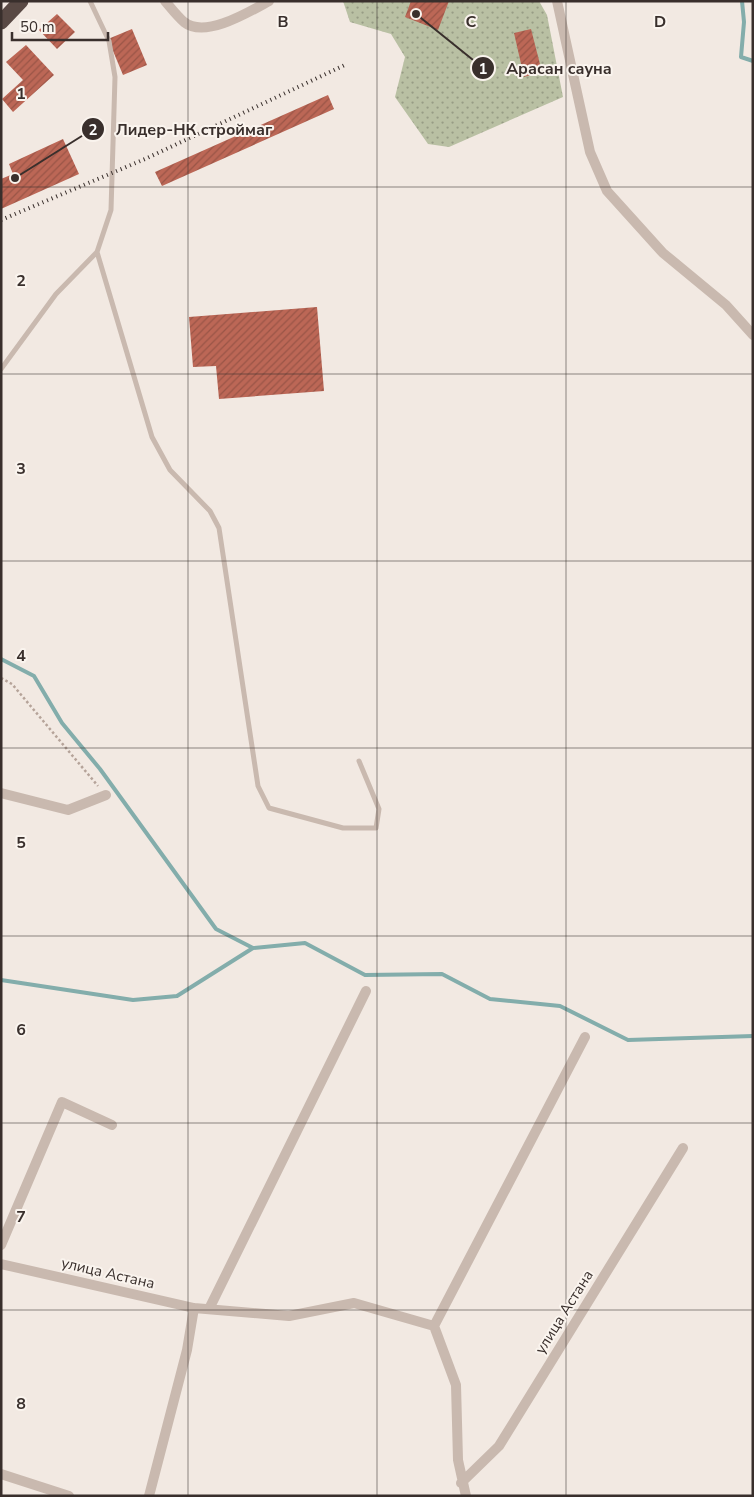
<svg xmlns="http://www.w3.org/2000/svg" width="754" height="1497" font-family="'Nunito Sans',sans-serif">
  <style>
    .park { fill: url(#park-dots) }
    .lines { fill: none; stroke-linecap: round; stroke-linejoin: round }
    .stream { stroke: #83adab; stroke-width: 4 }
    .building { fill: url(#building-hatch) }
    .path { stroke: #b5a399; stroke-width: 2.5; stroke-dasharray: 2.5 2.5; stroke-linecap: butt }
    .lane { stroke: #c9b9af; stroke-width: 5 }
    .street { stroke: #c9b9af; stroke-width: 10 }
    .highway { stroke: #594944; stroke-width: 15 }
    .rail { stroke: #392f2c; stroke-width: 4; stroke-dasharray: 1 4; stroke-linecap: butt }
    .grid { fill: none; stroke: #392f2c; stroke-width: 1; stroke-opacity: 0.55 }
    .labels { text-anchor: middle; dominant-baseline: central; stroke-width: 4; stroke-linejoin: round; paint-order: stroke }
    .street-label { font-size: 15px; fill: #392f2c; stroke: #faf4ee }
    .grid-label { font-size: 16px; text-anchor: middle; font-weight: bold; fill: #392f2c; stroke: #faf4ee; stroke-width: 4; stroke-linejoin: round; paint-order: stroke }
    .leader { fill: none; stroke: #392f2c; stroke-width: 2 }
    .callout-dot { fill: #392f2c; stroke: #faf4ee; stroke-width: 2 }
    .mark-label { font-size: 15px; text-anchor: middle; font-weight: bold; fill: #fff }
    .callout-label { font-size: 16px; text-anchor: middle; font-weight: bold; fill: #392f2c; stroke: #faf4ee; stroke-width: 4; stroke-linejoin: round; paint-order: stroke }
  </style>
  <defs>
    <pattern id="park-dots" width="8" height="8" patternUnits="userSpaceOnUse" patternTransform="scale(1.25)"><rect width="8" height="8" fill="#b9c0a3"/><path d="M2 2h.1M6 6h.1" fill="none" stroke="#979c85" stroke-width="1.8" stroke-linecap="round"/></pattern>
    <pattern id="building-hatch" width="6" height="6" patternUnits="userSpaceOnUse" patternTransform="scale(1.25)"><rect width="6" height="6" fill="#bc6756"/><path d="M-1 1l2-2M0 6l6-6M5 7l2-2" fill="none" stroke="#9a5547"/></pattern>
  </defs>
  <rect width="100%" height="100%" fill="#f2e9e2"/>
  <path class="park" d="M343 1H539L547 15 563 97 449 147 428 144 395 97 405 57 391 34 350 22Z"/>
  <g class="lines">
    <path class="stream" d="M742 1 744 22 741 57 753 61
      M1 659 34 676 62 723 100 769 216 929 253 948
      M1 980 133 1000 177 996 253 948 305 943 365 975 442 974 490 999 560 1006 628 1040 753 1036"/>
  </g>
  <path class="building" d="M411 1H449L438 30 405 17Z
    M57 14 75 32 57 49 39 30Z
    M132 29 147 65 123 75 108 39Z
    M531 29 542 72 524 77 514 33Z
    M26 45 54 75 13 112 2 99 23 80 6 62Z
    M328 95 334 109 162 186 155 172Z
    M63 139 79 174 1 209V179L13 174 9 164Z
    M317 307 324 391 219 399 216 366 193 367 189 317Z"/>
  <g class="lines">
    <path class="path" d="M1 678 12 684 98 786"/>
    <path class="lane" d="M97 252 152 437 170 470 210 511 219 528 258 786 269 808 343 828H376L379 809 359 761
      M1 369 56 294 97 252 111 210 115 77 109 41 90 1"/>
    <path class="street" d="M165 1C171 8 177 16 184 22 205 39 249 12 269 1
      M557 1 590 152 607 191 663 253 726 305 753 335
      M1 793 68 810 106 795
      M1 1245 62 1102 112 1125
      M1 1264 194 1308 289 1316 354 1303 434 1326 456 1385 458 1460 466 1496
      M209 1309 366 991
      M434 1326 585 1037
      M1 1474 69 1496
      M461 1483 499 1446 683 1148
      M149 1496 187 1350 194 1308"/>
    <path class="highway" d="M1 22 21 1"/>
    <path class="rail" d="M1 220 145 159 347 64"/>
  </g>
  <path class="grid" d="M188 1V1496M377 1V1496M566 1V1496M1 187H753M1 374H753M1 561H753M1 748H753M1 936H753M1 1123H753M1 1310H753"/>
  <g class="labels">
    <g class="street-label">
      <text transform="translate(108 1273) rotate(13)">улица Астана</text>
      <text transform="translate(564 1312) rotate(-58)">улица Астана</text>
    </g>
  </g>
  <g class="grid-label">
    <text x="283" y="27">B</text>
    <text x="471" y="27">C</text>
    <text x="660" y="27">D</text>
    <text x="21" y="99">1</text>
    <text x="21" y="286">2</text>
    <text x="21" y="474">3</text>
    <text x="21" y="661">4</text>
    <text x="21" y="848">5</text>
    <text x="21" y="1035">6</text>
    <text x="21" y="1222">7</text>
    <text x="21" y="1409">8</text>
  </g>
  <path class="leader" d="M416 14L483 68M15 178L93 129"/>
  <g class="callout-dot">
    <circle cx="416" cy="14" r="5"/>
    <circle cx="15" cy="178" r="5"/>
    <circle cx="483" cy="68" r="12"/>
    <circle cx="93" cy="129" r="12"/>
  </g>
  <g class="mark-label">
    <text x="483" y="74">1</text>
    <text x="93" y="135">2</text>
  </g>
  <g class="callout-label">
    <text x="559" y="74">Арасан сауна</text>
    <text x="194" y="135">Лидер-НК строймаг</text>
  </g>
  <rect width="754" height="1497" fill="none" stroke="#392f2c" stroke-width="5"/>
  <path d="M12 32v8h96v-8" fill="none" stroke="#392f2c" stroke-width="2.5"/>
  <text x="20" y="32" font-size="15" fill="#392f2c" stroke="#faf4ee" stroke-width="4" paint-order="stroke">50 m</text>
</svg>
